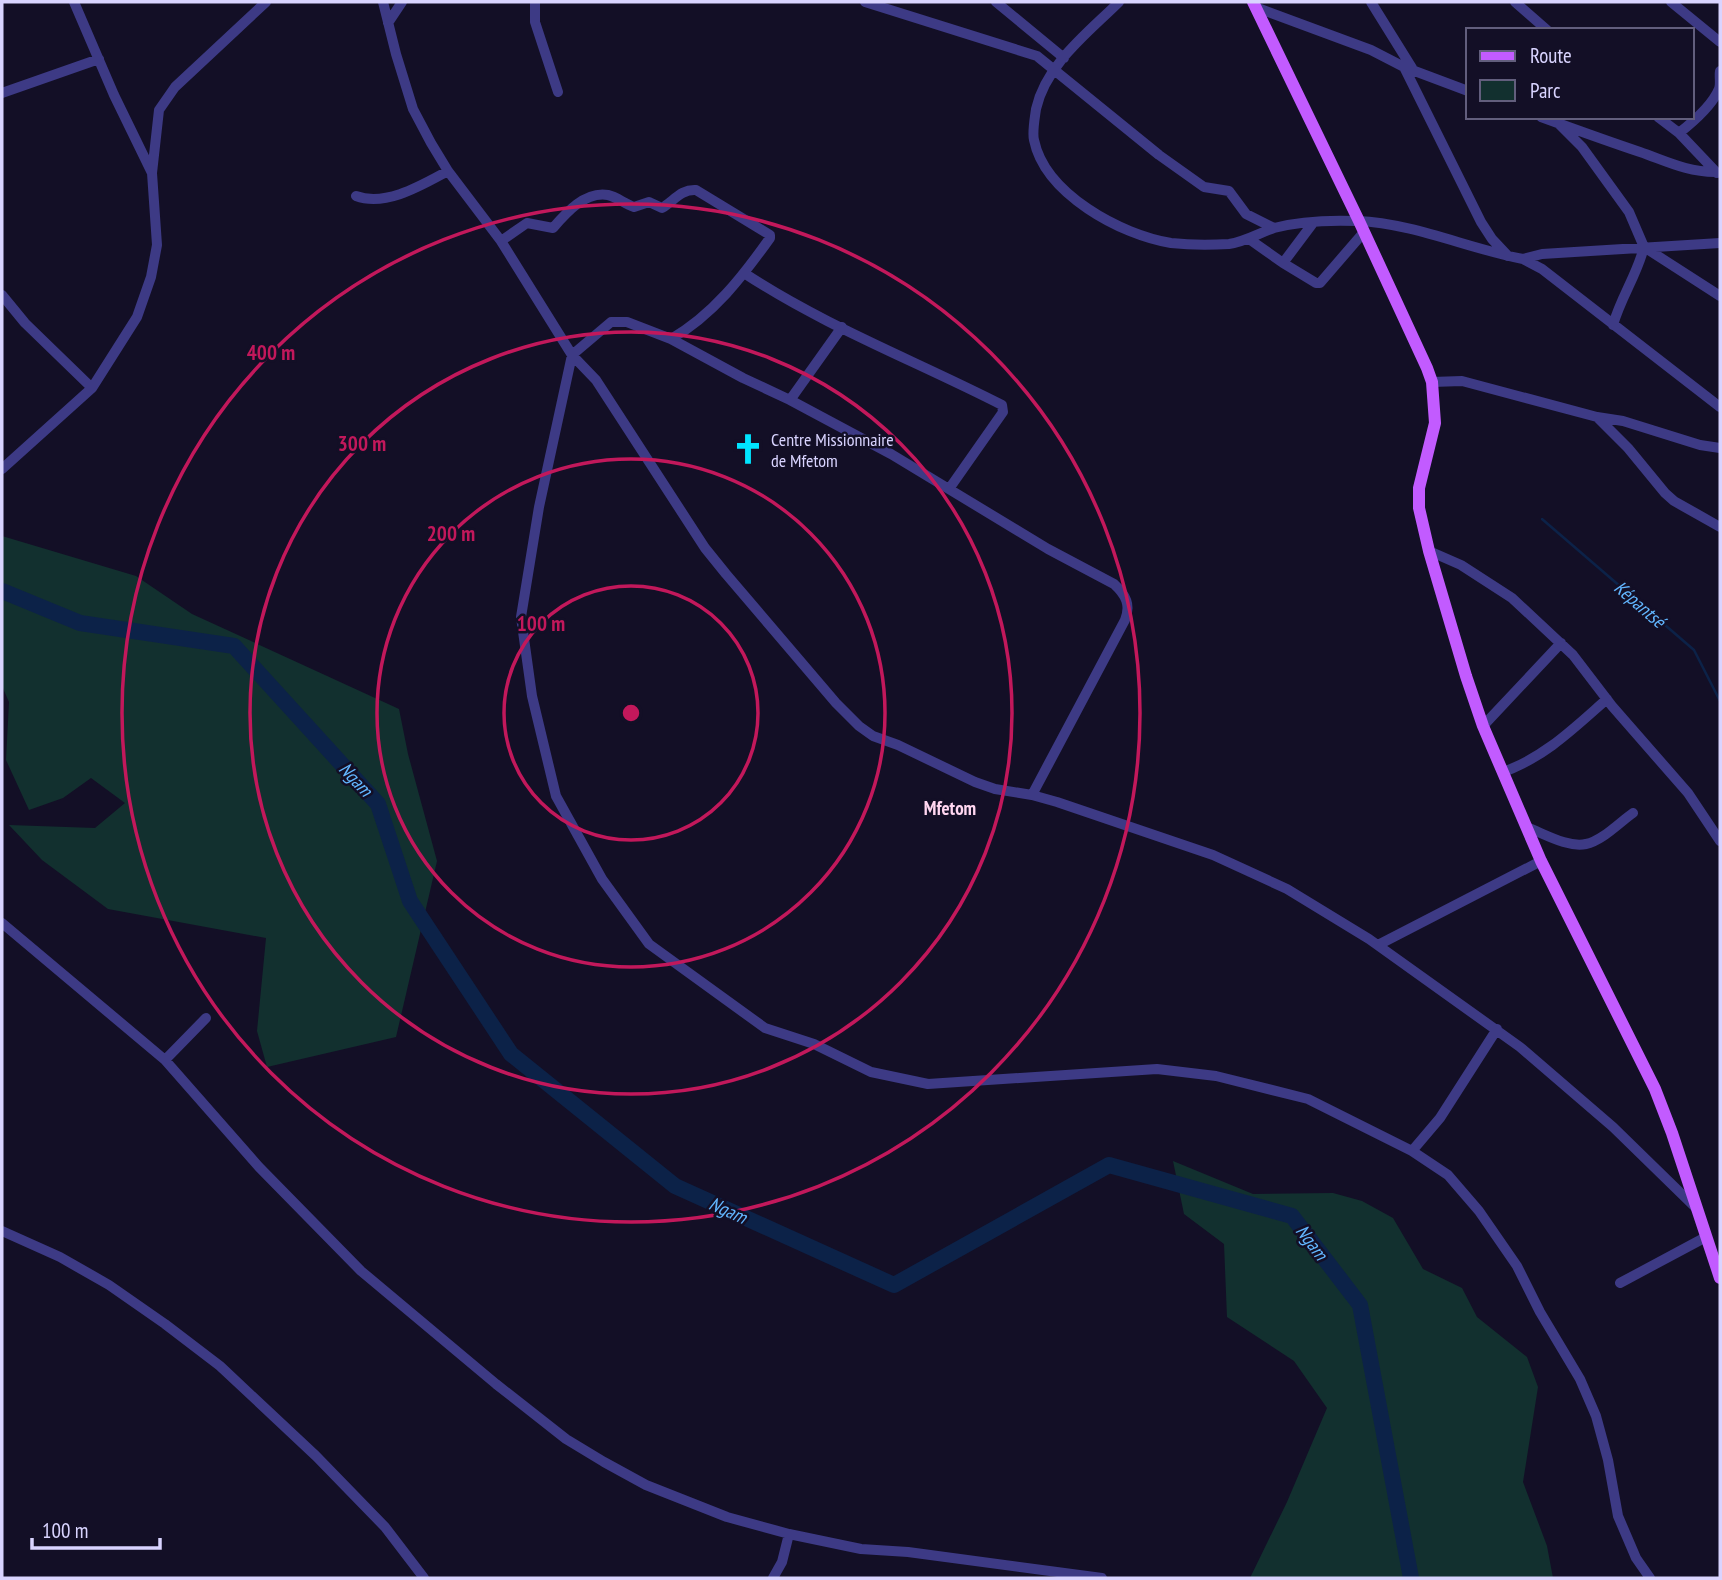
<svg xmlns="http://www.w3.org/2000/svg" width="1722" height="1580" font-family="'PT Sans Narrow',sans-serif">
  <style>
    .green { fill: #12302f }
    .lines { fill: none; stroke-linecap: round; stroke-linejoin: round }
    .stream { stroke: #0c2248; stroke-width: 2.5 }
    .river { stroke: #0c2248; stroke-width: 16 }
    .minor { stroke: #3d3a85; stroke-width: 10 }
    .major { stroke: #c25bff; stroke-width: 12 }
    .ring { fill: none; stroke: #c2185b; stroke-width: 3.5 }
    .labels { text-anchor: middle; dominant-baseline: central; stroke-width: 5; stroke-linejoin: round; paint-order: stroke }
    .poi-label { font-size: 18px; fill: #d9d4ff; stroke: #130f26; text-anchor: start }
    .water-label { font-size: 19px; font-style: italic; fill: #62b6ff; stroke: #130f26 }
    .neighbourhood-label { font-size: 19px; font-weight: bold; fill: #ffd6f0; stroke: #130f26 }
    .centre { fill: #c2185b; stroke: #130f26; stroke-width: 3.5 }
    .ring-label { font-size: 21px; text-anchor: middle; font-weight: bold; fill: #c2185b; stroke: #130f26; stroke-width: 5; stroke-linejoin: round; paint-order: stroke }
  </style>
  <rect width="100%" height="100%" fill="#130f26"/>
  <path class="green" d="M2 536 136 576 192 614 399 709 408 754 437 861 396 1037 267 1067 257 1031 266 938 108 909 42 860 9 825 95 828 125 803 91 778 63 798 29 810 6 760 9 702 2 686Z
    M1173 1161 1253 1194 1333 1193 1362 1201 1393 1218 1423 1269 1462 1288 1477 1317 1527 1357 1538 1387 1523 1482 1547 1546 1553 1578H1250L1287 1502 1327 1408 1294 1361 1227 1317 1224 1244 1184 1214Z"/>
  <g class="lines">
    <path class="stream" d="M1542 519 1694 650 1720 701"/>
    <path class="river" d="M2 591 80 623 234 646 378 804 410 901 511 1054 675 1186 894 1285 1109 1165 1292 1216 1360 1305 1411 1578"/>
    <path class="minor" d="M74 2 114 95 152 173
      M383 2 396 54 413 109 431 143 448 171 501 241 572 355 596 380 705 548 726 574 836 703 859 726 873 736 898 745 975 782 995 789 1032 795 1057 802 1213 855 1287 889 1369 939 1520 1047 1613 1127 1695 1207
      M535 2V22L558 92
      M865 2 1037 56 1159 155 1204 187 1229 191 1246 214 1274 228
      M996 2 1064 58
      M1119 2C1089 32 1046 64 1036 109 1035 117 1032 132 1034 140 1045 194 1121 235 1171 243 1189 245 1212 245 1229 244 1245 242 1259 233 1274 228 1300 221 1332 220 1358 221 1412 223 1470 249 1523 259L1542 269 1720 407
      M1371 2 1412 68
      M1515 2 1547 30
      M1671 2 1720 42
      M1255 7 1371 50 1404 67 1468 91
      M388 23 402 2
      M1404 67 1481 222 1492 239 1508 256
      M2 93 99 59
      M1541 117C1574 129 1607 141 1640 152 1666 161 1687 172 1715 172
      M1658 117 1679 133 1717 173
      M1558 123 1582 147 1629 212 1644 247 1720 296
      M1679 133C1693 122 1712 106 1719 89 1721 84 1719 77 1720 71
      M356 196C386 207 422 185 448 171
      M1249 239 1283 263 1316 283H1320L1364 232
      M501 241 527 223 553 228C566 213 585 191 608 195 617 197 625 204 634 207L649 202 662 208C674 201 681 189 696 190L770 235V238C743 276 713 315 671 339
      M1523 259 1542 254 1720 243
      M1283 263 1313 223
      M744 273C824 326 916 361 1002 405L1003 412 949 489
      M2 295 25 323 92 388
      M1613 325C1621 297 1637 275 1644 247
      M1432 382 1462 381 1597 417 1623 421 1700 445 1720 448
      M790 400 842 327
      M1597 417 1628 448 1665 493 1674 501 1720 527
      M2 469 92 388 137 317 151 277 157 245 152 173 159 110 175 87 266 2
      M1429 551 1461 565 1512 598 1573 655 1612 706 1688 793 1720 841
      M1483 726 1561 643
      M1503 772C1545 757 1574 728 1607 699
      M1032 795 1125 620C1131 605 1126 595 1114 584L1048 549 891 454 790 400 743 378 671 339 627 322H611L572 355 539 507 521 617 532 696 556 796 602 879 649 944 765 1028 814 1044 871 1072 928 1084 1157 1069 1216 1076 1308 1099 1412 1151 1448 1175 1479 1211 1517 1266 1540 1312 1580 1379 1596 1416 1608 1460 1618 1516 1636 1558 1650 1578
      M1526 827C1543 833 1567 848 1586 844 1602 841 1620 822 1633 813
      M2 923 165 1060 259 1167 361 1271 496 1384 566 1439 604 1462 646 1485 727 1517 789 1534 861 1549 908 1552 1102 1578
      M1378 945 1541 861
      M165 1060 206 1018
      M1412 1151 1440 1118 1497 1029
      M2 1231 60 1257 109 1285 165 1324 220 1366 316 1456 385 1527 424 1578
      M1620 1283 1706 1237
      M773 1578 782 1562 789 1534"/>
    <path class="major" d="M1253 2 1359 221 1427 368 1432 382 1435 423 1419 488V508L1429 551 1466 676 1483 726 1541 861 1655 1089 1672 1133 1720 1278"/>
  </g>
  <g class="ring">
    <circle cx="631" cy="713" r="127"/>
    <circle cx="631" cy="713" r="254"/>
    <circle cx="631" cy="713" r="381"/>
    <circle cx="631" cy="713" r="509"/>
  </g>
  <defs>
    <symbol id="church-bare" viewBox="-9 -9 18 18"><path d="M-1.2-6h2.4v3.5h3.3v2.4h-3.3V6h-2.4V-.1h-3.3v-2.4h3.3Z" fill="#00e5ff" stroke="#130f26" stroke-width="2.5" paint-order="stroke"/></symbol>
  </defs>
  <g fill-rule="evenodd">
    <use href="#church-bare" x="726" y="427" width="44" height="44"/>
  </g>
  <g class="labels">
    <g class="poi-label">
      <text x="771" y="439">Centre Missionnaire<tspan x="771" dy="21">de Mfetom</tspan></text>
    </g>
    <g class="water-label">
      <text transform="translate(1640 604) rotate(41)">Képantsé</text>
      <text transform="translate(356 779) rotate(47)">Ngam</text>
      <text transform="translate(728 1210) rotate(24)">Ngam</text>
      <text transform="translate(1312 1242) rotate(53)">Ngam</text>
    </g>
    <g class="neighbourhood-label">
      <text x="950" y="808">Mfetom</text>
    </g>
  </g>
  <circle cx="631" cy="713" r="10" class="centre"/>
  <g class="ring-label">
    <text x="271" y="360">400 m</text>
    <text x="362" y="451">300 m</text>
    <text x="451" y="541">200 m</text>
    <text x="541" y="631">100 m</text>
  </g>
  <rect width="1722" height="1580" fill="none" stroke="#d9d4ff" stroke-width="7"/>
  <rect x="1466" y="28" width="228" height="91" fill="#130f26" stroke="#625e7d" stroke-width="2"/>
  <rect x="1480" y="51" width="35" height="10" fill="#c25bff" stroke="#625e7d" stroke-width="2"/>
  <text x="1530" y="63" font-size="21" fill="#d9d4ff">Route</text>
  <rect x="1480" y="80" width="35" height="21" fill="#12302f" stroke="#625e7d" stroke-width="2"/>
  <text x="1530" y="98" font-size="21" fill="#d9d4ff">Parc</text>
  <path d="M32 1538v10h128v-10" fill="none" stroke="#d9d4ff" stroke-width="3.5"/>
  <text x="42" y="1538" font-size="21" fill="#d9d4ff" stroke="#130f26" stroke-width="5" paint-order="stroke">100 m</text>
</svg>
